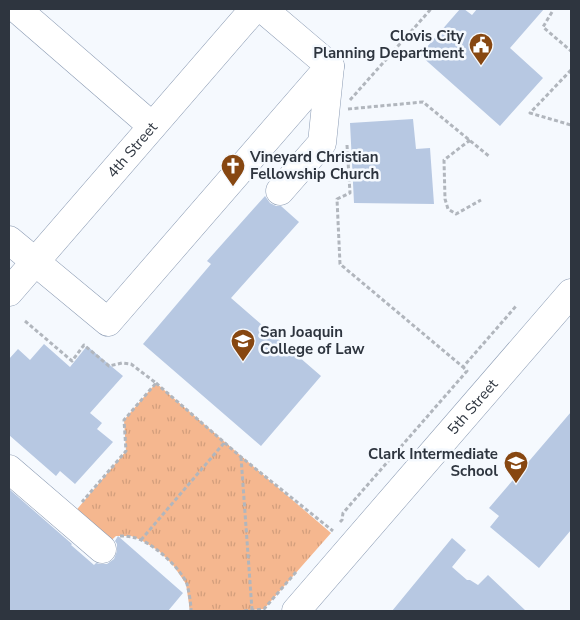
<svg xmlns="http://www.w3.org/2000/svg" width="580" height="620" font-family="'Nunito Sans',sans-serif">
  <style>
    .grass { fill: url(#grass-tufts) }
    .building { fill: #b7c8e2 }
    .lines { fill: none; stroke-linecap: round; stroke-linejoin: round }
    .minor-casing { stroke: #8b9bb3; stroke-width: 29 }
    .major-casing { stroke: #8b9bb3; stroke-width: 29 }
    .path { stroke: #b1b6bd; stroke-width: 3; stroke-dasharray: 4 2.5; stroke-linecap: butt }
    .minor { stroke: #fff; stroke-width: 28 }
    .major { stroke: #fff; stroke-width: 28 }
    .labels { text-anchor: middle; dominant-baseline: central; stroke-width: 5; stroke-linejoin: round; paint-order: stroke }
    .poi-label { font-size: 15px; font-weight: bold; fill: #2e353f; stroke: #f5f9fe; text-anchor: end }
    .street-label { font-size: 15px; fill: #2e353f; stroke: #f5f9fe }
  </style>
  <defs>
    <pattern id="grass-tufts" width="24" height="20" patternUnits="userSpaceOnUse" patternTransform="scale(1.25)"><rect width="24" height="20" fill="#f5b78f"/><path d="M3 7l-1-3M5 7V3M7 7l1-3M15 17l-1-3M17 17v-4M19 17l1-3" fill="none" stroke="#d29e7c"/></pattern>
  </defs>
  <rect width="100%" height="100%" fill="#f5f9fe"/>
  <path class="grass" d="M156 383 331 533 264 609 236 611H190L186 584 173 565 159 551 141 540 131 536H116L102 549 68 520 126 451 124 420Z"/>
  <path class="building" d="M460 9H464L472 15 477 9H544L510 48 543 78 500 126 420 55Z
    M413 119 416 149 430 148 434 204 354 203 350 123Z
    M265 196 270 203 276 206H281L299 222 231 298 321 376 261 446 143 344 211 264 207 261Z
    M44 344 70 367 87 346 123 376 90 413 102 423 97 429 113 442 75 484 60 471 56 476 9 435V359L18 349 30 360Z
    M571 412V530L539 568 490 527 499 516 489 508Z
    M9 489 72 544 71 545 94 565 96 563 100 564H107L114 559 117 551V544L115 541 118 536 183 593 168 611H9Z
    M452 538 466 550 452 567 467 580H470L478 585 488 575 526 611H392Z"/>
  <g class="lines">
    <defs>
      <g id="minor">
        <path d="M17 9 152 126"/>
        <path d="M280 191 322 143 330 66"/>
        <path d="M9 240 108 322 330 66 263 9"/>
        <path id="s1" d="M9 292 254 9"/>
        <path d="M9 469 102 549"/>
      </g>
      <g id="major">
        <path id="s2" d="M296 611 571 293"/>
      </g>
    </defs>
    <use href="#minor" class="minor-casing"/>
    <use href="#major" class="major-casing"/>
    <path class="path" d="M552 12 543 27 571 51
      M571 70 530 113 571 125
      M350 100 431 9
      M348 109 423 102 490 157
      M470 140 444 160 445 199 448 209 456 214 481 200
      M347 145 350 193 337 199 340 264 463 367 517 305
      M25 321 72 361 84 345 109 366 122 363 131 364 156 383 124 420 126 451 82 502
      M156 383 241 457 333 531
      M241 457 252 610
      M340 522 342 520 343 513 467 371 463 367
      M120 536C124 536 128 536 132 537 150 540 180 567 187 584 189 592 191 603 191 611
      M141 540 224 443
      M244 611 264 609 296 572"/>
    <use href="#minor" class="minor"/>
    <use href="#major" class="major"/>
  </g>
  <defs>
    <symbol id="civic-pin" viewBox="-11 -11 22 30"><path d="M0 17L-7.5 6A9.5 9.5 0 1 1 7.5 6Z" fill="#874711" stroke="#f5f9fe"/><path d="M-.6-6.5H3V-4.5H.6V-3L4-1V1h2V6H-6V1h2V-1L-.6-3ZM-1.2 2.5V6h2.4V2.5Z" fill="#fff"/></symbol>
    <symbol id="church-pin" viewBox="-11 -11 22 30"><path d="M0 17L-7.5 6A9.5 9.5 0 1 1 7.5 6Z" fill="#874711" stroke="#f5f9fe"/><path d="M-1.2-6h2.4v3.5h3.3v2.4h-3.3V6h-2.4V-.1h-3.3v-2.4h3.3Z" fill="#fff"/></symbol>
    <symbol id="school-pin" viewBox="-11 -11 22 30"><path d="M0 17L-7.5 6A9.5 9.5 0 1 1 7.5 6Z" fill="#874711" stroke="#f5f9fe"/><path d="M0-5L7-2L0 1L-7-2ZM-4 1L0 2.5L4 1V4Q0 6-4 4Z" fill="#fff"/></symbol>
  </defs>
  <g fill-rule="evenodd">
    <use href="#civic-pin" x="467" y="31" width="28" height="38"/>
    <use href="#church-pin" x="219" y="152" width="28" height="38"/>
    <use href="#school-pin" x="229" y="327" width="28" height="38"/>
    <use href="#school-pin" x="502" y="449" width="28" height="38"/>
  </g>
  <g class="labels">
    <g class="poi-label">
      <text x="464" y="36">Clovis City<tspan x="464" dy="17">Planning Department</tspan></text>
      <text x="250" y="157" text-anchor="start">Vineyard Christian<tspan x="250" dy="17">Fellowship Church</tspan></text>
      <text x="260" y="332" text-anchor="start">San Joaquin<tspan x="260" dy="17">College of Law</tspan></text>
      <text x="498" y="454">Clark Intermediate<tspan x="498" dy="17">School</tspan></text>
    </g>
    <g class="street-label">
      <text stroke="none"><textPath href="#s1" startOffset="188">4th Street</textPath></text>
      <text stroke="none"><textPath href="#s2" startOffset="270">5th Street</textPath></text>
    </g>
  </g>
  <rect width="580" height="620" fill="none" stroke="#2e353f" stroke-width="20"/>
</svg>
